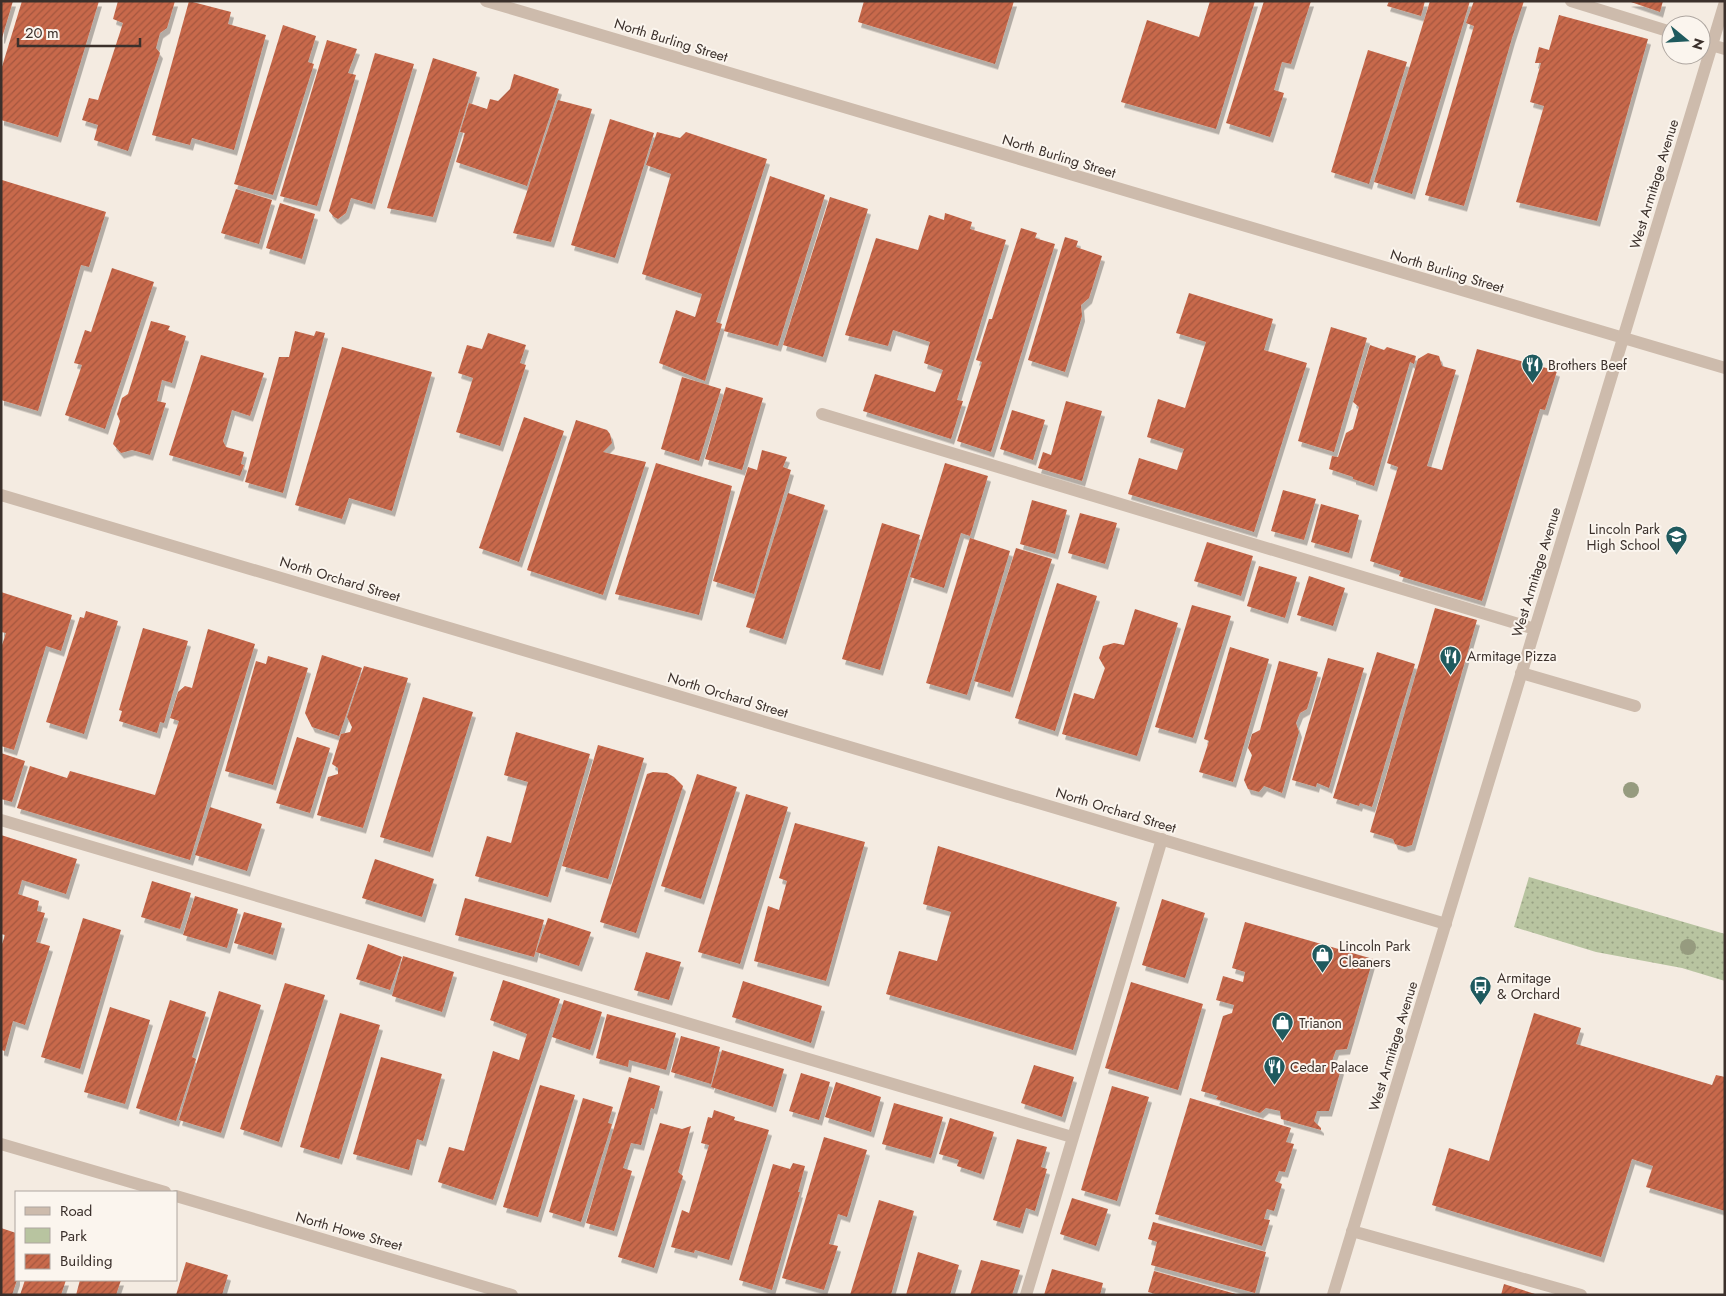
<svg xmlns="http://www.w3.org/2000/svg" width="1726" height="1296" font-family="Jost,sans-serif">
  <style>
    .green { fill: url(#green-dots) }
    .building { fill: url(#building-hatch); filter: url(#shadow) }
    .lines { fill: none; stroke-linecap: round; stroke-linejoin: round }
    .minor { stroke: #cdbbac; stroke-width: 12 }
    .tree { fill: #969b7f }
    .labels { text-anchor: middle; dominant-baseline: central; stroke-width: 4; stroke-linejoin: round; paint-order: stroke }
    .street-label { font-size: 14px; fill: #3b302b; stroke: #fbf5ee }
    .poi-label { font-size: 14px; fill: #3b302b; stroke: #fbf5ee; text-anchor: start }
  </style>
  <defs>
    <pattern id="green-dots" width="8" height="8" patternUnits="userSpaceOnUse" patternTransform="scale(1.25)"><rect width="8" height="8" fill="#b8c4a0"/><path d="M2 2h.1M6 6h.1" fill="none" stroke="#97a083" stroke-width="1.8" stroke-linecap="round"/></pattern>
    <pattern id="building-hatch" width="6" height="6" patternUnits="userSpaceOnUse" patternTransform="scale(1.25)"><rect width="6" height="6" fill="#c8694b"/><path d="M-1 1l2-2M0 6l6-6M5 7l2-2" fill="none" stroke="#a4573f"/></pattern>
    <filter id="shadow"><feDropShadow dx="3" dy="5.5" stdDeviation="0" flood-color="#0004"/></filter>
  </defs>
  <rect width="100%" height="100%" fill="#f4ebe1"/>
  <path class="green" d="M1529 877 1725 934V981L1682 968 1596 952 1514 927Z"/>
  <path class="building" d="M1 1H13L2 38H1Z
    M22 1H99L58 137 1 120V70Z
    M118 1H175L167 28 160 33 156 48 160 53 128 151 94 140 98 125 82 120 89 98 98 100 123 23 113 19Z
    M189 1 231 12 228 24 266 35 234 150 192 138 190 145 152 135Z
    M864 1H1014L995 64 858 22Z
    M1210 1H1255L1216 129 1121 102 1147 20 1199 37Z
    M1264 1H1311L1291 64 1282 62 1274 90 1284 93 1270 137 1226 123Z
    M1389 1H1425L1421 16 1387 6Z
    M1430 1H1470L1412 194 1374 182Z
    M1474 1H1524L1512 38 1464 206 1425 195 1474 26 1466 23Z
    M1628 1H1663L1660 12Z
    M1559 15 1648 39 1597 221 1516 202 1544 106 1530 102 1541 63H1535L1539 47 1549 50Z
    M283 25 316 36 308 62 314 64 273 195 234 184Z
    M327 40 357 49 348 73 356 75 317 206 280 196Z
    M1368 50 1407 62 1369 184 1331 172Z
    M375 53 414 64 372 204 351 198 346 213 338 219 334 217 329 211Z
    M433 58 477 72 433 217 387 208Z
    M514 74 559 89 527 186 456 162 465 133 460 132 469 103 487 109 490 99 498 101 510 89Z
    M558 100 592 109 551 242 513 233Z
    M610 119 654 133 615 258 571 245Z
    M657 132 680 138 686 132 767 159 716 322 722 324 705 381 659 363 676 310 695 317 702 294 642 274 671 174 646 165Z
    M770 176 825 195 778 346 724 331Z
    M2 180 106 212 89 267 81 265 38 411 1 400Z
    M236 189 272 200 259 244 221 233Z
    M830 197 868 209 823 357 783 345Z
    M280 203 315 214 302 259 266 248Z
    M945 213 972 222 970 229 1006 240 957 400 963 401 951 439 863 411 875 374 935 392 943 370 924 363 930 342 893 330 888 346 845 335 876 238 918 250 929 215 944 220Z
    M1021 228 1037 233 1035 238 1055 244 991 452 957 441 982 362 976 360 989 319H992Z
    M1065 237 1078 241 1076 247 1102 256 1089 298 1081 305 1082 316 1065 372 1028 360Z
    M112 268 154 282 105 429 65 415 82 365 74 363 85 330 91 332Z
    M1189 293 1273 319 1264 350 1307 363 1254 532 1128 494 1139 458 1177 470 1184 449 1147 437 1158 399 1185 408 1206 342 1176 333Z
    M151 321 170 326 168 330 186 336 172 383 162 380 157 401 166 403 150 455 132 450 121 453 113 444 120 421 117 414 122 398 128 394Z
    M1331 327 1367 338 1334 452 1298 441Z
    M295 331 314 336 316 331 325 333 283 493 245 482 279 357H289Z
    M488 333 526 345 520 363 526 365 500 446 456 432 473 378 458 373 467 345 482 349Z
    M1370 345 1384 350 1387 347 1416 356 1414 364 1410 362 1374 486 1353 479V477L1329 469 1332 456 1338 457 1346 433 1353 429 1359 407 1353 402Z
    M342 347 432 372 392 511 349 498 342 519 295 505Z
    M1477 349 1557 371 1545 410 1540 409 1482 601 1399 576 1401 571 1370 561 1398 467 1387 463 1418 359 1428 353 1439 356 1442 366 1456 370 1427 466 1442 470Z
    M201 355 264 373 250 416 232 410 223 441 226 447 244 452 241 464 244 465 240 476 169 455Z
    M682 377 721 389 699 461 661 449Z
    M726 387 763 398 742 470 705 459Z
    M1066 401 1102 411 1082 481 1038 468 1043 452 1051 455Z
    M1012 410 1045 420 1033 460 1000 449Z
    M524 417 564 431 519 562 479 548Z
    M576 420 607 430 610 434 612 443 603 452 646 462 603 595 527 570Z
    M762 450 787 457 783 467 791 470 754 594 713 581 748 467 757 470Z
    M656 463 732 486 699 615 615 594Z
    M945 463 988 476 970 536 961 533 944 588 910 577Z
    M1283 490 1316 499 1304 540 1271 531Z
    M788 493 825 505 783 639 746 627Z
    M1032 500 1067 510 1055 554 1020 544Z
    M1321 504 1359 515 1349 553 1311 542Z
    M1080 513 1117 523 1105 564 1068 553Z
    M882 523 920 535 880 670 842 659Z
    M970 538 1010 551 967 695 926 683Z
    M1207 542 1253 556 1241 596 1194 581Z
    M1016 548 1052 559 1010 692 974 681Z
    M1259 566 1297 577 1285 618 1247 606Z
    M1309 576 1345 588 1333 626 1297 615Z
    M1057 583 1097 596 1055 731 1015 718Z
    M1 592 72 615 61 651 46 646 14 750 1 746V648L6 633 1 632Z
    M1192 605 1231 616 1193 738 1155 727Z
    M1435 608 1477 620 1412 845 1405 847 1395 844 1393 839 1370 832Z
    M1135 609 1178 623 1137 756 1062 734 1074 693 1094 699 1105 668 1099 658 1103 646 1114 643 1124 645Z
    M86 611 118 621 84 734 46 722 80 617 84 618Z
    M143 628 188 641 164 723 160 722 157 733 119 721 122 711 119 710Z
    M208 629 255 644 190 860 17 808 30 766 67 778 70 771 155 795 179 721 170 718 178 692 185 686 192 688Z
    M1230 647 1269 659 1233 782 1199 772 1209 741 1204 739Z
    M1377 652 1415 664 1372 807 1360 803 1359 806 1333 798Z
    M322 655 362 668 339 736 312 727 305 713Z
    M268 656 308 668 273 785 225 771 256 661 266 664Z
    M1328 658 1364 668 1329 788 1317 783 1316 787 1292 780Z
    M1279 661 1318 672 1307 709 1300 713 1296 723 1299 732 1282 793 1264 786 1259 792 1248 789 1244 780 1252 755 1248 748 1252 734 1260 730Z
    M364 666 408 678 363 828 317 815 328 777 338 774V768L332 764 341 734 350 732 352 727 347 717Z
    M423 697 473 712 430 852 380 837Z
    M516 732 590 754 548 897 475 876 487 836 511 843 528 782 504 775Z
    M297 737 330 748 310 813 276 803Z
    M598 745 644 758 608 879 562 866Z
    M1 753 25 761 12 802 1 799Z
    M653 772 667 773 674 777 683 786 636 933 600 922 647 774Z
    M697 774 737 787 701 899 661 886Z
    M746 794 788 807 740 964 698 952Z
    M210 807 262 824 247 871 195 855Z
    M795 823 865 842 826 981 754 961 768 906 779 910 787 881 779 878Z
    M1 835 77 859 66 894 22 880 18 894 39 901 37 911 45 913 36 942 50 946 25 1025 13 1021 5 1051 1 1050V947L5 935 1 934Z
    M938 846 1117 902 1073 1050 886 994 899 951 937 961 951 912 923 904Z
    M375 859 434 879 422 917 362 898Z
    M152 881 191 893 180 929 141 917Z
    M195 896 238 909 227 948 183 935Z
    M465 898 544 920 534 957 455 935Z
    M1162 899 1205 913 1185 978 1142 965Z
    M244 912 282 923 273 955 234 943Z
    M83 918 121 930 80 1069 41 1057Z
    M548 918 591 932 579 966 536 952Z
    M1245 922 1373 959 1347 1049 1336 1050 1332 1061 1341 1069 1329 1111H1317L1314 1121 1321 1128V1130L1281 1119 1280 1111 1266 1108 1260 1113 1216 1099 1218 1096 1201 1091 1223 1016 1232 1013 1234 1005 1216 1000 1223 976 1243 982 1245 972 1232 968Z
    M368 944 402 957 390 990 356 979Z
    M646 952 681 962 669 1000 634 990Z
    M403 956 454 972 442 1012 392 996Z
    M503 980 560 999 493 1200 438 1182 449 1147 464 1151 493 1051 519 1060 527 1034 490 1020Z
    M743 981 822 1006 811 1043 732 1017Z
    M1131 982 1203 1004 1178 1090 1105 1068Z
    M285 983 325 995 279 1142 240 1129Z
    M219 991 261 1005 221 1133 179 1120Z
    M170 1000 206 1012 192 1057 196 1059 176 1121 136 1108Z
    M564 1000 602 1012 590 1050 552 1037Z
    M110 1007 150 1020 125 1104 84 1092Z
    M340 1013 380 1025 339 1159 300 1147Z
    M1534 1013 1581 1028 1576 1044 1712 1085 1716 1075 1725 1077V1211L1646 1187 1653 1166 1632 1159 1601 1257 1432 1205 1449 1148 1489 1161Z
    M607 1014 676 1033 666 1070 629 1060 628 1067 596 1058Z
    M681 1036 720 1047 711 1084 671 1072Z
    M722 1050 784 1069 773 1107 711 1087Z
    M381 1057 442 1074 423 1141 417 1139 409 1170 353 1154Z
    M1034 1065 1074 1077 1062 1117 1021 1103Z
    M801 1073 830 1082 819 1120 789 1111Z
    M629 1077 660 1086 654 1109 651 1108 641 1145 631 1143 623 1168 632 1171 614 1231 586 1223Z
    M836 1082 881 1097 871 1132 825 1117Z
    M540 1085 575 1095 538 1217 503 1207Z
    M1112 1086 1149 1097 1117 1201 1081 1190Z
    M583 1098 613 1107 608 1123 612 1124 581 1222 549 1212Z
    M1190 1098 1291 1128 1286 1142 1294 1144 1285 1172 1279 1171 1275 1181 1282 1184 1274 1211 1267 1209 1264 1219 1270 1220 1262 1246 1155 1214Z
    M894 1103 943 1117 931 1158 882 1144Z
    M714 1110 735 1117 734 1120 769 1130 729 1260 695 1250 694 1253 671 1247 682 1210 689 1213 709 1145 701 1143 708 1117 712 1118Z
    M950 1118 994 1132 981 1174 957 1166 959 1160 939 1154Z
    M660 1123 682 1129 691 1126 678 1172 683 1176 654 1268 618 1257Z
    M824 1137 867 1150 847 1217 838 1214 829 1244 838 1246 824 1290 782 1278Z
    M1017 1139 1047 1147 1041 1167 1047 1169 1035 1211 1026 1208 1020 1228 993 1220Z
    M793 1163 805 1166 798 1192H800L772 1290 739 1280 773 1164 790 1169Z
    M1072 1198 1108 1209 1096 1246 1060 1234Z
    M879 1200 914 1211 891 1295H850Z
    M1153 1222 1266 1252 1255 1293 1151 1265 1157 1242 1148 1239Z
    M1 1228 16 1233 17 1280 12 1295H1Z
    M918 1252 959 1265 950 1295H906Z
    M981 1260 1020 1270 1012 1295H970Z
    M186 1262 228 1275 222 1295H176Z
    M1052 1269 1103 1283 1100 1295H1044Z
    M1154 1271 1236 1294V1295H1159L1148 1292Z
    M25 1280H66L61 1295H20Z
    M80 1280H121L116 1295H76Z
    M1504 1284 1535 1294V1295H1501Z"/>
  <g class="lines">
    <path class="minor" d="M486 1 1725 368
      M1571 1 1671 32
      M1701 42 1725 49
      M822 414 1535 629
      M1 495 1446 924
      M1521 673 1635 706
      M1 820 1072 1137
      M1 1144 165 1192
      M176 1196 512 1295
      M1352 1231 1581 1295
      M1026 1295 1162 839
      M1333 1295 1725 2"/>
  </g>
  <g class="tree">
    <circle cx="1631" cy="790" r="8"/>
    <circle cx="1688" cy="947" r="8"/>
  </g>
  <defs>
    <symbol id="restaurant-pin" viewBox="-11 -11 22 30"><path d="M0 17L-7.5 6A9.5 9.5 0 1 1 7.5 6Z" fill="#1f5a5e" stroke="#fbf5ee"/><path d="M-5-6h1v4h1v-4h1v4h1v-4h1v5L-1.5 .5V6h-2V.5L-5-1ZM5-6V6H3V1.5H1.5Q1.5-4 5-6Z" fill="#fff"/></symbol>
    <symbol id="school-pin" viewBox="-11 -11 22 30"><path d="M0 17L-7.5 6A9.5 9.5 0 1 1 7.5 6Z" fill="#1f5a5e" stroke="#fbf5ee"/><path d="M0-5L7-2L0 1L-7-2ZM-4 1L0 2.5L4 1V4Q0 6-4 4Z" fill="#fff"/></symbol>
    <symbol id="shop-pin" viewBox="-11 -11 22 30"><path d="M0 17L-7.5 6A9.5 9.5 0 1 1 7.5 6Z" fill="#1f5a5e" stroke="#fbf5ee"/><path d="M-5-2.5h2.3a2.7 3.5 0 0 1 5.4 0H5L5.5 6h-11ZM-1.5-2.5h3a1.5 2.3 0 0 0-3 0Z" fill="#fff"/></symbol>
    <symbol id="bus-pin" viewBox="-11 -11 22 30"><path d="M0 17L-7.5 6A9.5 9.5 0 1 1 7.5 6Z" fill="#1f5a5e" stroke="#fbf5ee"/><path d="M-5-6H5V4H4V6H2V4H-2V6H-4V4H-5ZM-3.5-4V0h7V-4ZM-3.5 1.2v1.5H-2V1.2ZM2 1.2v1.5H3.5V1.2Z" fill="#fff"/></symbol>
  </defs>
  <g fill-rule="evenodd">
    <use href="#restaurant-pin" x="1520" y="352" width="25" height="34"/>
    <use href="#school-pin" x="1664" y="524" width="25" height="34"/>
    <use href="#restaurant-pin" x="1438" y="644" width="25" height="34"/>
    <use href="#shop-pin" x="1310" y="942" width="25" height="34"/>
    <use href="#bus-pin" x="1468" y="974" width="25" height="34"/>
    <use href="#shop-pin" x="1270" y="1010" width="25" height="34"/>
    <use href="#restaurant-pin" x="1262" y="1054" width="25" height="34"/>
  </g>
  <g class="labels">
    <g class="street-label">
      <text transform="translate(671 40) rotate(17)">North Burling Street</text>
      <text transform="translate(1059 156) rotate(17)">North Burling Street</text>
      <text transform="translate(1654 184) rotate(-73)">West Armitage Avenue</text>
      <text transform="translate(1447 271) rotate(17)">North Burling Street</text>
      <text transform="translate(1536 572) rotate(-73)">West Armitage Avenue</text>
      <text transform="translate(340 579) rotate(17)">North Orchard Street</text>
      <text transform="translate(728 695) rotate(17)">North Orchard Street</text>
      <text transform="translate(1116 810) rotate(17)">North Orchard Street</text>
      <text transform="translate(1393 1046) rotate(-73)">West Armitage Avenue</text>
      <text transform="translate(349 1231) rotate(16)">North Howe Street</text>
    </g>
    <g class="poi-label">
      <text x="1548" y="365">Brothers Beef</text>
      <text x="1660" y="529" text-anchor="end">Lincoln Park<tspan x="1660" dy="16">High School</tspan></text>
      <text x="1467" y="656">Armitage Pizza</text>
      <text x="1339" y="946">Lincoln Park<tspan x="1339" dy="16">Cleaners</tspan></text>
      <text x="1497" y="978">Armitage<tspan x="1497" dy="16">&amp; Orchard</tspan></text>
      <text x="1299" y="1023">Trianon</text>
      <text x="1290" y="1067">Cedar Palace</text>
    </g>
  </g>
  <rect width="1726" height="1296" fill="none" stroke="#3b302b" stroke-width="5"/>
  <rect x="15" y="1191" width="162" height="90" fill="#fbf5ee" stroke="#aea6a0"/>
  <rect x="25" y="1207" width="25" height="8" fill="#cdbbac" stroke="#aea6a0"/>
  <text x="60" y="1216" font-size="15" fill="#3b302b">Road</text>
  <rect x="25" y="1228" width="25" height="15" fill="#b8c4a0" stroke="#aea6a0"/>
  <text x="60" y="1241" font-size="15" fill="#3b302b">Park</text>
  <rect x="25" y="1254" width="25" height="15" fill="url(#building-hatch)" stroke="#aea6a0"/>
  <text x="60" y="1266" font-size="15" fill="#3b302b">Building</text>
  <g transform="translate(1686 40) rotate(108)"><circle r="24" fill="#fbf5ee" stroke="#aea6a0"/>
  <path d="M0-4L9 19L0 12L-9 19Z" fill="#1f5a5e"/>
  <text y="-8" font-size="14" font-weight="bold" text-anchor="middle" fill="#3b302b">N</text>
  </g>
  <path d="M18 38v8h122v-8" fill="none" stroke="#3b302b" stroke-width="2.5"/>
  <text x="25" y="38" font-size="15" fill="#3b302b" stroke="#fbf5ee" stroke-width="4" paint-order="stroke">20 m</text>
</svg>
